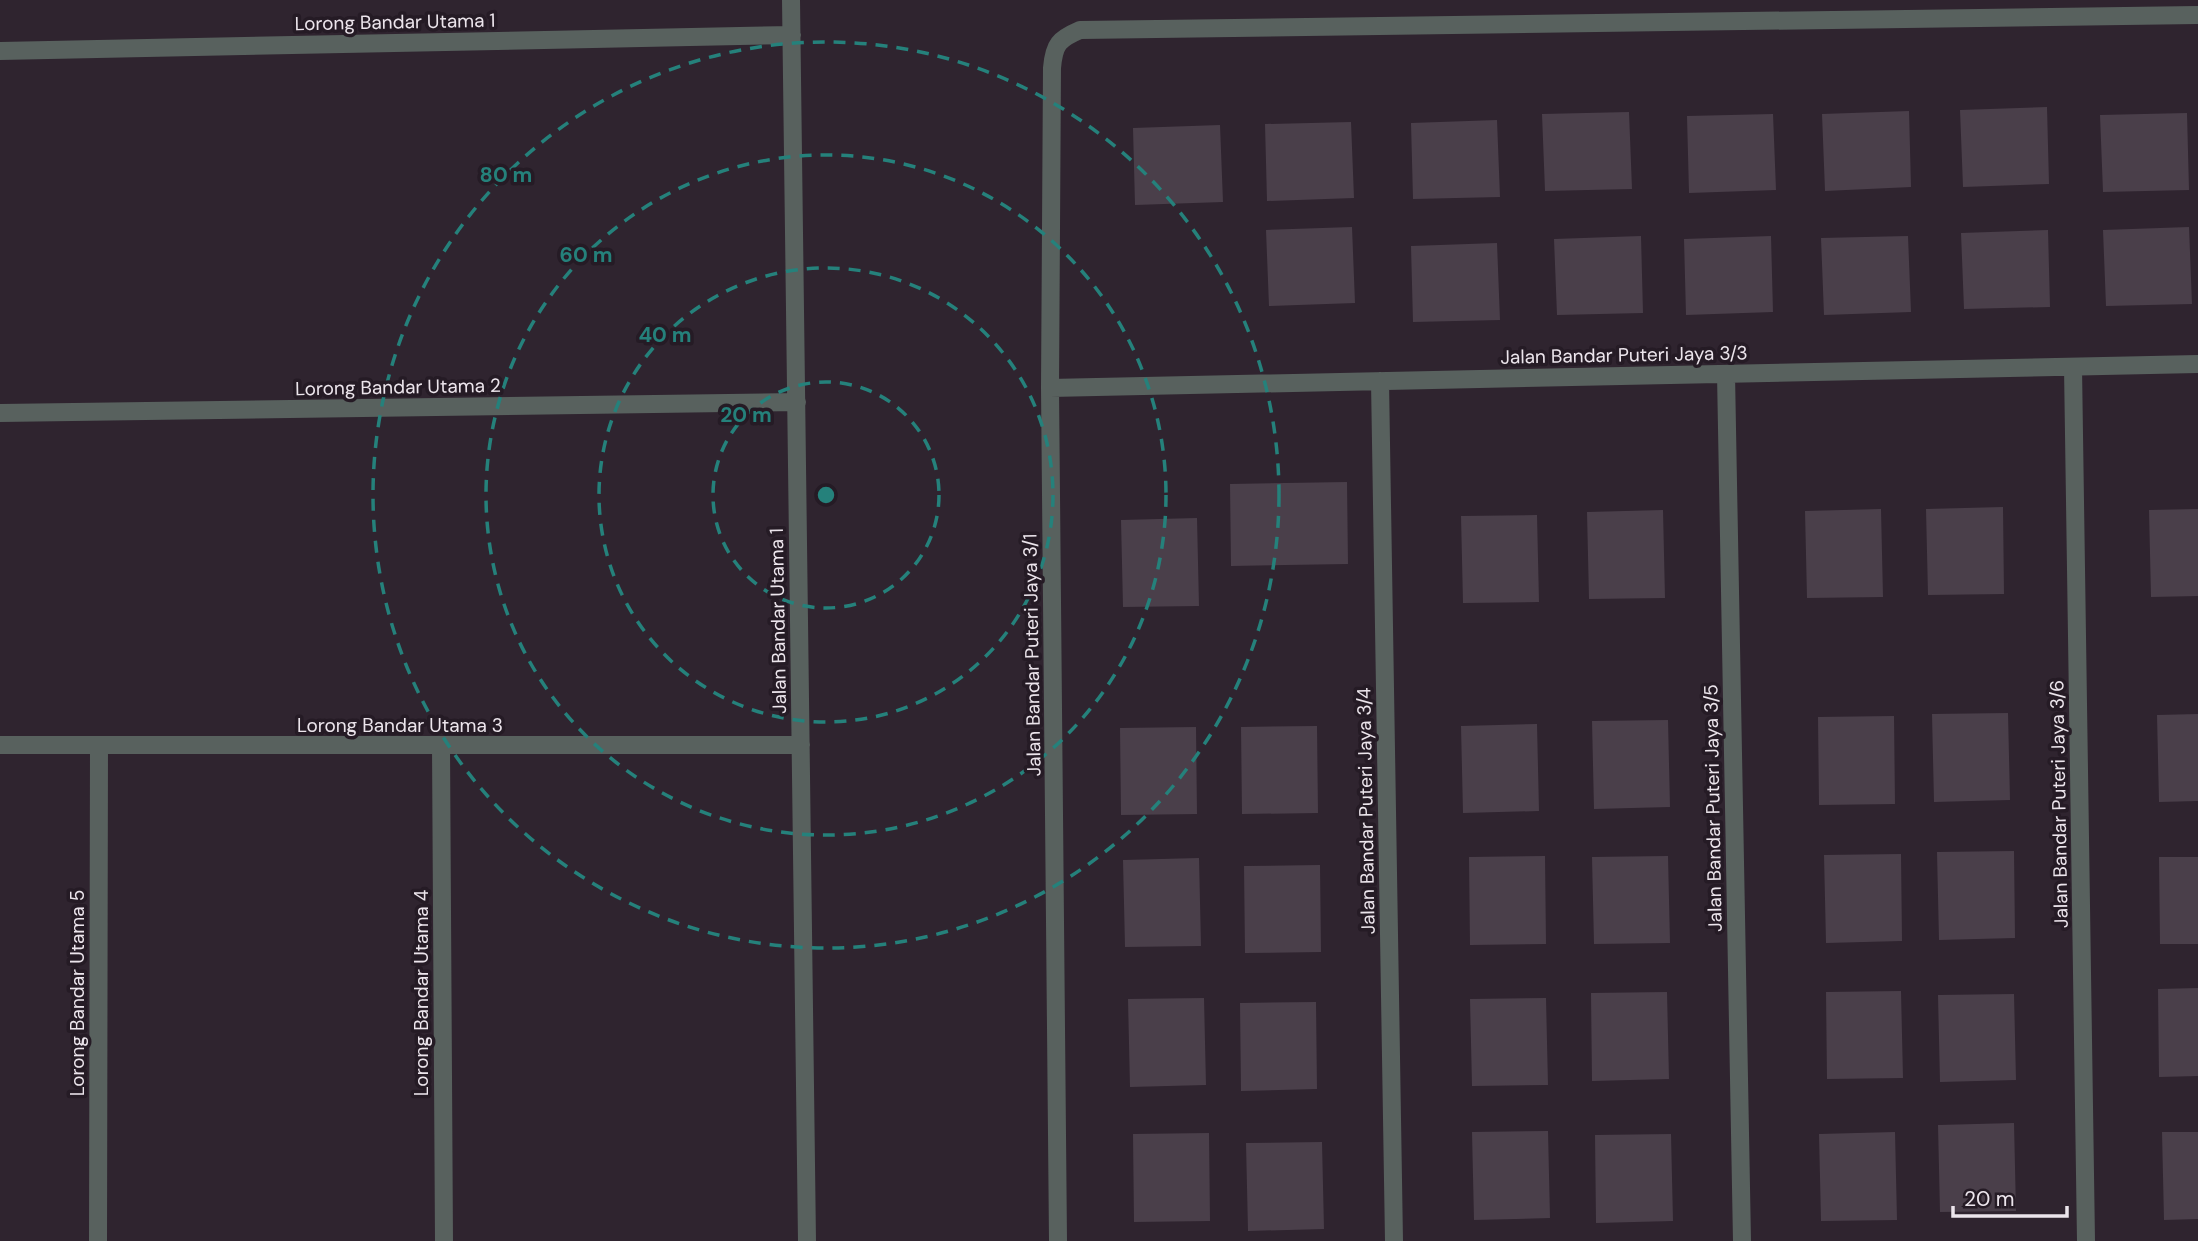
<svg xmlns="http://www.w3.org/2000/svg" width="2198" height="1241" font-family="'DM Sans',sans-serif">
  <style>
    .building { fill: #4a3f4a }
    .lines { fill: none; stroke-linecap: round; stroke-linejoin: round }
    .minor { stroke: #58615e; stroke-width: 18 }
    .ring { fill: none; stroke: #25817b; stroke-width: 3.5; stroke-dasharray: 12 9 }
    .labels { text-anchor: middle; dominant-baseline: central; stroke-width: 7; stroke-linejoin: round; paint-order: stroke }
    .street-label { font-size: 19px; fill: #ece5ec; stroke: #251b25 }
    .centre { fill: #25817b; stroke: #251b25; stroke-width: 3.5 }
    .ring-label { font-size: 21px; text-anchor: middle; font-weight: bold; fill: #25817b; stroke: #251b25; stroke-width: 7; stroke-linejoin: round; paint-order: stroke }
  </style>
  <rect width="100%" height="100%" fill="#2f242f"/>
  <path class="building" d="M2047 107 2049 184 1963 187 1960 110Z
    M1909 111 1911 187 1825 191 1822 114Z
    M1629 112 1632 189 1545 191 1542 114Z
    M2187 113 2189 190 2103 192 2100 115Z
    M1773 114 1776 190 1689 193 1687 116Z
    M1497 120 1500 197 1413 199 1411 123Z
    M1351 122 1354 198 1267 201 1265 124Z
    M1220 125 1223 202 1135 205 1133 128Z
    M1352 227 1355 303 1269 306 1266 230Z
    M2189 227 2192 304 2106 306 2103 230Z
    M2048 230 2050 307 1964 309 1961 233Z
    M1641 236 1643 313 1557 315 1554 239Z
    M1771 236 1773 312 1686 315 1684 239Z
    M1908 236 1911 312 1824 315 1821 238Z
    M1497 243 1500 320 1413 322 1411 246Z
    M1347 482 1348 564 1231 566 1230 484Z
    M2003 507 2004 594 1928 595 1926 509Z
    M1881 509 1883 597 1807 598 1805 511Z
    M2198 509V596L2151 597 2149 510Z
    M1663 510 1665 598 1589 599 1587 512Z
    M1537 515 1539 602 1463 603 1461 516Z
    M1197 518 1199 606 1123 607 1121 520Z
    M2008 713 2010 800 1934 802 1932 714Z
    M2198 714V801L2159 802 2157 715Z
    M1894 716 1895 804 1819 805 1818 717Z
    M1668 720 1670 807 1594 809 1592 721Z
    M1537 724 1539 811 1463 813 1461 726Z
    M1317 726 1318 813 1242 814 1241 727Z
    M1196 727 1197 814 1121 815 1120 728Z
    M2014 851 2015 938 1939 940 1937 852Z
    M1901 854 1902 941 1826 943 1824 855Z
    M1545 856 1546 944 1470 945 1469 857Z
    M1668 856 1670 943 1594 944 1592 857Z
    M2159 857H2198V944H2160Z
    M1199 858 1201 946 1125 947 1123 860Z
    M1320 865 1321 952 1245 953 1244 866Z
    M2198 988V1076L2159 1077 2158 989Z
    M1901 991 1903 1078 1827 1079 1826 992Z
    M1667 992 1669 1079 1592 1081 1591 993Z
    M2014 994 2016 1080 1940 1082 1938 995Z
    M1204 998 1206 1085 1130 1087 1128 999Z
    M1546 998 1548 1085 1472 1086 1470 999Z
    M1316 1002 1317 1089 1241 1091 1240 1003Z
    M2014 1123 2016 1211 1940 1212 1938 1125Z
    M1548 1131 1550 1218 1474 1220 1472 1132Z
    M1895 1132 1897 1220 1821 1221 1819 1134Z
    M2162 1132H2198V1219L2164 1220Z
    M1209 1133 1210 1221 1134 1222 1133 1134Z
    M1671 1134 1673 1221 1596 1223 1595 1135Z
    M1322 1142 1324 1229 1248 1231 1246 1143Z"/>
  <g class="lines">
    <path class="minor" d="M791 0 807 1241
      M0 51 792 35
      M2073 367 2086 1241
      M1726 374 1742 1241
      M1380 381 1394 1241
      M1050 388 2198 364
      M0 413 797 402
      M0 745H801
      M441 746 444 1241
      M98 1241 99 746
      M1058 1241 1050 388 1052 68C1054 44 1059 39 1080 30L2198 15"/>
  </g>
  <g class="ring">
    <circle cx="826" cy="495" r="113"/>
    <circle cx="826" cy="495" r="227"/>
    <circle cx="826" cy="495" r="340"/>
    <circle cx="826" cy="495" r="453"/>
  </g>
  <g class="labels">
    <g class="street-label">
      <text transform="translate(395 22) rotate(-1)">Lorong Bandar Utama 1</text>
      <text transform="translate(1624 355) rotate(-1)">Jalan Bandar Puteri Jaya 3/3</text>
      <text transform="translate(398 387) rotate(-1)">Lorong Bandar Utama 2</text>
      <text transform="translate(778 621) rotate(-91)">Jalan Bandar Utama 1</text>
      <text transform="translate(1032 655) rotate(-91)">Jalan Bandar Puteri Jaya 3/1</text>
      <text x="400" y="725">Lorong Bandar Utama 3</text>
      <text transform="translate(2059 804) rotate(-91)">Jalan Bandar Puteri Jaya 3/6</text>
      <text transform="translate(1713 808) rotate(-91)">Jalan Bandar Puteri Jaya 3/5</text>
      <text transform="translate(1366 811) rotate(-91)">Jalan Bandar Puteri Jaya 3/4</text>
      <text transform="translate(77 993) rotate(-90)">Lorong Bandar Utama 5</text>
      <text transform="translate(421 993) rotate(-90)">Lorong Bandar Utama 4</text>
    </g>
  </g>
  <circle cx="826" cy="495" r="10" class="centre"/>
  <g class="ring-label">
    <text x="506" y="182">80 m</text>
    <text x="586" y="262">60 m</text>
    <text x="665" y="342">40 m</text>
    <text x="746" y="422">20 m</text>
  </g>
  <path d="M1953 1206v10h114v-10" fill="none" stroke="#ece5ec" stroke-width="3.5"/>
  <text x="1964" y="1206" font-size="21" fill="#ece5ec" stroke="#251b25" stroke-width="5" paint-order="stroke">20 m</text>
</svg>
